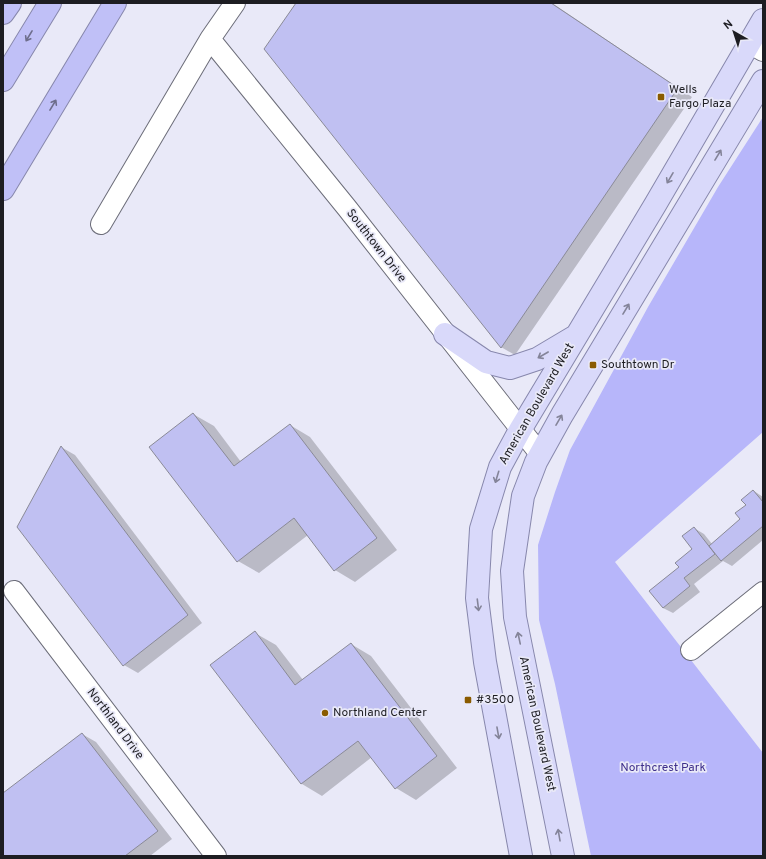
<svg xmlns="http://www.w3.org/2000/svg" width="766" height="859" font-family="Overpass,sans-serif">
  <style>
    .green { fill: #b7b6fa }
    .shadow { fill: #0003 }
    .building { fill: #c0c0f2; stroke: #8a8a97 }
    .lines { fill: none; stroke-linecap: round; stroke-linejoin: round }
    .minor-casing { stroke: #6c6d79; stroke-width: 22 }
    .major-casing { stroke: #8787ac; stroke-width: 24 }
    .highway-casing { stroke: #8787ac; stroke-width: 24 }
    .minor { stroke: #fff; stroke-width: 20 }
    .major { stroke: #d9d9fa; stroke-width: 22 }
    .highway { stroke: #c0c0f7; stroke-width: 22 }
    .oneway { stroke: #6e6e8c }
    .oneway2 { stroke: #848499 }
    .poi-dot { fill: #8a5b00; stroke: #e9e9f8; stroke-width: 1.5 }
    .labels { text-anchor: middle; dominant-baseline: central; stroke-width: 3.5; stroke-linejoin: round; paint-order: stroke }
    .poi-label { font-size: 12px; fill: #1d1d22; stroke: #e9e9f8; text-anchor: start }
    .street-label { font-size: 12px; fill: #1d1d22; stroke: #e9e9f8 }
    .park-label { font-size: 12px; fill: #3e2f8b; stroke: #e9e9f8 }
  </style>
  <rect width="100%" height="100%" fill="#e9e9f8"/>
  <path class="green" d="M763 117V432L615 562 763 753V856H591L555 684 539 620 538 545 555 492 570 450 648 307 718 187Z"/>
  <path class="shadow" d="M298 3H552L692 97 515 355 501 347Z
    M193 414 214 426 241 462 290 425 310 437 397 550 355 582 335 570 308 535 259 573 238 561Z
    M61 447 75 455 202 623 138 673 124 665 18 527Z
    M754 491 763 497V540L732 566 723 561 694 584 700 592 673 613 663 608 680 568 694 550V528L704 534 712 544 741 520Z
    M255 633 276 645 303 680 351 644 371 656 457 768 416 800 396 788 372 757 322 796 302 784Z
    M82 734 96 742 172 839 150 856H3V794Z"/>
  <path class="building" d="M296 3H551L678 88 501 348 264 49Z
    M193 413 234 466 290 424 377 538 334 571 294 518 237 562 149 447Z
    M61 446 188 615 123 666 17 527Z
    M753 490 763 502V526L721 561 709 546 740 519 735 513 746 505 741 500Z
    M694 527 715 554 684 578 690 586 663 608 649 591 679 567 675 563 692 549 682 536Z
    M255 631 295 685 351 643 437 756 395 789 358 741 301 784 210 665Z
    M82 733 158 831 125 856H3V793Z"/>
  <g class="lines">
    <defs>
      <path id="minor" d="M235 3 210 39 347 208 540 454
        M749 43 763 51
        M101 224 210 39
        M14 591 216 856
        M691 650 763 592"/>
      <path id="major" d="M445 334 486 362 510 368 537 359 574 337
        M521 856 485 662 477 598 481 529 500 467 520 430 655 205 763 20
        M563 856 515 617 512 571 523 496 536 462 562 415 763 81"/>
      <path id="highway" d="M3 13 10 3
        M3 80 50 3
        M3 189 115 3"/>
    </defs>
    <use href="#minor" class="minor-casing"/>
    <use href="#major" class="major-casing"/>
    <use href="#highway" class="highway-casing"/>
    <use href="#minor" class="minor"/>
    <use href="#major" class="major"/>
    <use href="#highway" class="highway"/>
  </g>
  <defs><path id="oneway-shaft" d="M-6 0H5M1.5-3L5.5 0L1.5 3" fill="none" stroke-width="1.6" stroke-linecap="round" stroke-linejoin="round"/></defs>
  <g class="oneway">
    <use href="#oneway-shaft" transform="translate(29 36) rotate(121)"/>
    <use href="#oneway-shaft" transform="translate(53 105) rotate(-59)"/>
  </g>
  <g class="oneway2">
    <use href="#oneway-shaft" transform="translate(718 155) rotate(-59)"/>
    <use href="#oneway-shaft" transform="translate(670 178) rotate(120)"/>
    <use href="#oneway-shaft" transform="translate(626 309) rotate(-59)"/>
    <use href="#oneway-shaft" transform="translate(543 355) rotate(150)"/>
    <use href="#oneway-shaft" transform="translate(559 420) rotate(-60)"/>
    <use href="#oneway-shaft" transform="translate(497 477) rotate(107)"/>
    <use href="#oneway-shaft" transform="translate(478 605) rotate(83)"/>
    <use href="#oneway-shaft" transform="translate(519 638) rotate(-102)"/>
    <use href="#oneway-shaft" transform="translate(498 733) rotate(80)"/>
    <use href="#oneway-shaft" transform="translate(559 835) rotate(-100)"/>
  </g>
  <g class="poi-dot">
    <rect x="657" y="93" width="8" height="8" rx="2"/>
    <rect x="589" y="361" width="8" height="8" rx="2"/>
    <rect x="464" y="696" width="8" height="8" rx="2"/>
    <circle cx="325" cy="713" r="4"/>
  </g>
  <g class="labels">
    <g class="poi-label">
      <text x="669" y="90">Wells<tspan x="669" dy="14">Fargo Plaza</tspan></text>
      <text x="601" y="365">Southtown Dr</text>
      <text x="476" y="700">#3500</text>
      <text x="333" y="713">Northland Center</text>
    </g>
    <g class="street-label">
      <text transform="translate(376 246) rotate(52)">Southtown Drive</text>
      <text transform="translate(537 404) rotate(-60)">American Boulevard West</text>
      <text transform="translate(115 724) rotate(53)">Northland Drive</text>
      <text transform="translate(537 724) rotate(78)">American Boulevard West</text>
    </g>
    <g class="park-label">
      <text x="663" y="768">Northcrest Park</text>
    </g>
  </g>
  <rect width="766" height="859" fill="none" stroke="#1d1d22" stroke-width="8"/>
  <g transform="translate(734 32) rotate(321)" stroke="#e9e9f8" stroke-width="3" paint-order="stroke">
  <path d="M0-3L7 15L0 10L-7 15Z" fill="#1d1d22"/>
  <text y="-6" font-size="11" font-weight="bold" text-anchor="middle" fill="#1d1d22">N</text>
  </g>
</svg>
